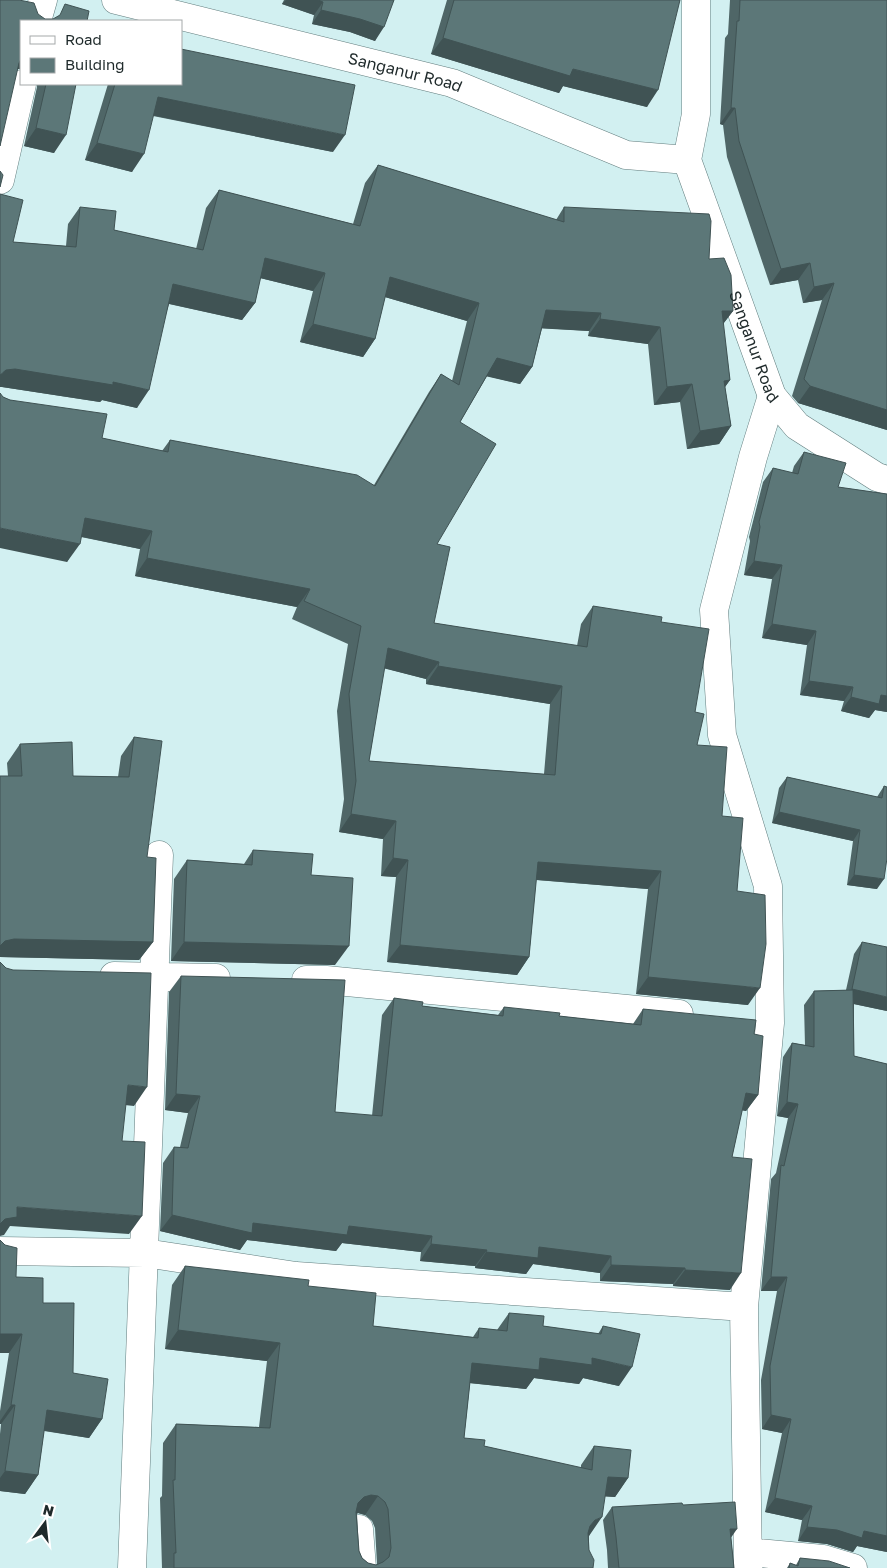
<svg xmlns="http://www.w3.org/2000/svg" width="887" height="1568" font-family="'Golos Text',sans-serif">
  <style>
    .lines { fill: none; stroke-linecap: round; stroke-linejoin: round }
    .street-casing { stroke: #627d7e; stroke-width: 29 }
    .secondary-casing { stroke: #627d7e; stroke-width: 29 }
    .street { stroke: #fff; stroke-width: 28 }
    .secondary { stroke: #fff; stroke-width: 28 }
    .wall { fill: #4f6667; fill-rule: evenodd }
    .shaded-wall { fill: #405354 }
    .building { fill: #5c7778; stroke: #405354; fill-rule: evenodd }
    .labels { text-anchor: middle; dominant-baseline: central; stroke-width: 4.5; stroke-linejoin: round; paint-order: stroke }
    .street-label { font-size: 16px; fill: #1e292a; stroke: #fff }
  </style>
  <rect width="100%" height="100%" fill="#d2f0f1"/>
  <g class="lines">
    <defs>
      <path id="street" d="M37 21 43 0
        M0 180 22 84
        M114 976 216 978
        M306 980H326L679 1014
        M0 1251 145 1253 296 1276 744 1307
        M359 1529 362 1568
        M748 1552 823 1559 853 1568
        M132 1568 159 855
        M748 1568 744 1307 770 1023 768 886 722 735 714 610 753 457 772 396"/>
      <g id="secondary">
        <path id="s1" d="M116 0 452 83 626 155 687 160"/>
        <path id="s2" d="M696 0V114L687 160 772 396 797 426 877 477 887 480"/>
      </g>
    </defs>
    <use href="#street" class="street-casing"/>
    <use href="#secondary" class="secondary-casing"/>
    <use href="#street" class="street"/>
    <use href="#secondary" class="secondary"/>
  </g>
  <path class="wall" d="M284 0H394L375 41 350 32 312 24 314 15 282 4Z
    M447 0H680L647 107 563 86 559 93 431 54Z
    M730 0H887V430L798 403 792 396 822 300 803 303 798 280 770 285 727 157 723 125 720 124 725 38 728 34Z
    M37 84H76L54 153 24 146 37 87Z
    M108 84H181L333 152 153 116 132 172 85 160Z
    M378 165 556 220 564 207 709 259 733 311 723 324 730 380 725 387 731 426 719 444 687 449 680 402 654 405 648 344 588 336 589 331 542 328 532 367 520 384 487 376 460 422 437 544 434 623 577 646 581 624 593 606 661 622 695 712 697 745 722 816 737 891 748 1005 636 994 648 889 536 880 529 957 517 975 387 962 396 877 381 876 383 839 339 832 344 799 337 711 348 644 292 619 297 607 135 576 140 549 81 537 67 562 3 397 102 438 162 451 170 440 374 485 429 392 441 374 452 381 467 321 385 297 375 339 363 357 300 342 313 291 260 278 255 303 242 320 169 304 137 408 102 400 100 402 2 387 13 242 66 246 68 224 80 207 114 230 196 249 206 208 219 190 353 224 365 183ZM384 668 426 679V684L550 704 544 774 369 761Z
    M804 452 838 487 887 494V712L875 710 869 718 841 711 844 701 800 695 807 645 762 638 772 579 744 575 750 541 749 537 763 482 773 468 792 473 794 466Z
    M134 737 147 857 153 942 139 960 0 957 8 776 7 763 20 744 73 776 118 777 121 756Z
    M787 777 877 797 884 786 877 889 847 885 853 841 772 823 779 788Z
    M253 850 311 875 335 965 171 961 174 879 187 860 244 864Z
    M862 942 887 1011 854 1004V1056L887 1064V1552L857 1546 853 1552 827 1544 798 1541 802 1520 765 1512 782 1433 762 1429 761 1380 777 1291H761L771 1179 776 1173 788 1118 777 1116 783 1057 792 1043 805 1045 804 1005 814 991 846 990 854 954Z
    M181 976 335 1112 372 1116 382 1015 394 998 422 1006 498 1015 504 1007 559 1016 633 1024 643 1009 754 1034 758 1095 746 1111 742 1110 732 1157 730 1290 673 1286V1284L600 1281V1273L533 1264 526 1274 475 1268V1266L420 1261 421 1252 342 1243 336 1251 247 1240 240 1250 160 1231 163 1163 174 1147H180L188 1113 165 1110 169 992Z
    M185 1266 308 1286 373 1326 473 1337 479 1328 497 1330 509 1313 543 1326 598 1334 603 1326 619 1386 583 1378 579 1384 534 1378 526 1389 470 1383 464 1438 484 1446 581 1468V1465L594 1446 628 1478 615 1497 605 1496 589 1536V1550L593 1568H162L160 1498 162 1496 163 1443 176 1424 259 1427 267 1361 165 1349 172 1285ZM358 1513 365 1515 372 1521 375 1528 377 1564 376 1565 368 1563 362 1558 359 1551 357 1514Z
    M16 1277 43 1303 73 1373 102 1419 89 1438 44 1431 38 1475 25 1494 0 1491V1434L1 1424H0V1411L9 1353Z
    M683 1505 731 1537 734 1568H608L607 1550 603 1520 612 1507Z
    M800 1558 850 1568H787L790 1563 796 1565Z"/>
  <path class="shaded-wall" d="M286 0H318L323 2 314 15 282 4Z
    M321 10 360 19 384 27 375 41 350 32 312 24Z
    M443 38 658 90 647 107 563 86 559 93 431 54Z
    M21 58V69H18L11 73Z
    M158 97 345 135 333 152 146 114Z
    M731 108H735L723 125 720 124Z
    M36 128 66 135 54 153 24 146Z
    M97 143 144 154 132 172 85 160Z
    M265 258 325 273 313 291 252 276Z
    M810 263 798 280 770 285 781 269Z
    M390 277 479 303 467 321 378 295Z
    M834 283 822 300 803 303 814 287Z
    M173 284 255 303 242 320 161 302Z
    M546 310 601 313 589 331 534 328Z
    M722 311H733L720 328Z
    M600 319 660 327 648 344 588 336Z
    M313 324 375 339 363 357 300 342Z
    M497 358 532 367 520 384 485 376Z
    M15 369 113 382 149 390 137 408 102 400 100 402 2 387H0V375L6 370Z
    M730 380 717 398 724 381Z
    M692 384 680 402 654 405 667 387Z
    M810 386 887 410V430L798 403Z
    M731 426 719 444 687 449 700 431Z
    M85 518 152 531 140 549 73 535Z
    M0 528 80 544 67 562 0 548Z
    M147 558 310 589 297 607 135 576Z
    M754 561 782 565 772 579 744 575Z
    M772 624 816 631 807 645 762 638Z
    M388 648 439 662 426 679 375 666Z
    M438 666 562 686 550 704 426 684Z
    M809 681 853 687 844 701 800 695Z
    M881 695 887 696V712L875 710 869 718 841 711 851 697Z
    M779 812 860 830 853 841 772 823Z
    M351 814 396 821 383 839 339 832Z
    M393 858 408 860 396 877 381 876Z
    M538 862 661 871 648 889 526 879Z
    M854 875 884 879 877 889 847 885Z
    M14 939 153 942 139 960 0 957V946L5 941Z
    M184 942 349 946 335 965 171 961Z
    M400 945 529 957 517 975 387 962Z
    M648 977 760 988 748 1005 636 994Z
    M852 989 887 997V1011L844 1002Z
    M128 1085 147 1087 134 1106 115 1104Z
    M746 1093 758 1095 746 1111 734 1109Z
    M176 1094 200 1096 188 1113 165 1110Z
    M787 1102 798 1104 788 1118 777 1116Z
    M17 1207 142 1216 129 1234 10 1226 4 1235 0 1236V1224Z
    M172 1215 253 1223 349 1226 432 1236 421 1252 342 1243 336 1251 247 1240 240 1250 160 1231Z
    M431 1244 487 1250 475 1266 420 1261Z
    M539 1247 611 1256 600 1273 533 1264 526 1274 475 1268 486 1252Z
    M611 1265 685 1268 673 1284 600 1281Z
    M685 1270 741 1273 730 1290 673 1286Z
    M771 1277H787L777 1291H761Z
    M178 1330 280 1343 267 1361 165 1349Z
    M0 1334H22L9 1353H0Z
    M540 1358H592L632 1367 619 1386 583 1378 579 1384 534 1378 526 1389 459 1382 472 1363Z
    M11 1405H15L1 1424H0V1421Z
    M47 1410 102 1419 89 1438 34 1429Z
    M771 1415 791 1419 782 1433 762 1429Z
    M5 1471 38 1475 25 1494 0 1491V1478Z
    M608 1477 628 1478 615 1497 595 1496Z
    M371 1495 378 1496 365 1515 358 1513 351 1516 358 1503 364 1497Z
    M775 1498 812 1506 802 1520 765 1512Z
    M602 1517 589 1536 577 1544 595 1520Z
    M807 1527 864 1531 887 1536V1552L857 1546 853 1552 827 1544 798 1541Z
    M730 1529H737L728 1542Z"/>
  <path class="building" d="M0 0H19L34 3 38 14 45 19H53L60 15 65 4 89 11 87 21H21V59L19 63 0 146Z
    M318 0H394L384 27 360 19 321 10 323 2Z
    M454 0H680L658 90 573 69 570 76 443 38Z
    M740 0H887V410L810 386 804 379 834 283 814 287 810 263 781 269 739 141 735 108H731L737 21H739Z
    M181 49 355 85 345 135 158 97 144 154 97 143 115 84H181Z
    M46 84H76L66 135 36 128Z
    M378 165 564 222V207L709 214 711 221 709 259 724 258 731 275 733 311H722L730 380 724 381 731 426 700 431 692 384 667 387 660 327 600 319 601 313 546 310 532 367 497 358 460 422 496 444 437 544 450 547 434 623 587 647 593 606 662 617 661 622 709 629 695 712 704 714 697 745 727 747 722 816 743 818 737 891 765 895 766 944 760 988 648 977 661 871 538 862 529 957 400 945 408 860 393 858 396 821 351 814 356 781 349 694 361 626 304 601 310 589 147 558 152 531 85 518 80 544 0 528V393L3 397 10 400 107 414 102 438 168 452 170 440 357 475 375 486 441 374 459 385 479 303 390 277 375 339 313 324 325 273 265 258 255 303 173 284 149 390 113 382V385L15 369 6 370 0 375V194L23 200 13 242 76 247 80 207 116 211 114 230 203 250 219 190 360 226ZM388 648 439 662 438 666 562 686 555 775 369 761Z
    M0 171 3 175 0 187Z
    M804 452 846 463 838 487 887 494V696L881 695 879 704 851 697 853 687 809 681 816 631 772 624 782 565 754 561 760 527 759 522 773 468 798 474Z
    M134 737 162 741 147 857 156 858 153 942 14 939 5 941 0 946V776H22L20 744 72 742 73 776 129 777Z
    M787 777 882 798 884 786 887 787V858L884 879 854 875 860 830 779 812Z
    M253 850 313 854 311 875 353 878 349 946 184 942 187 860 252 865Z
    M862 942 887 947V997L852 989Z
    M0 962 6 968 13 970 151 973 147 1087 128 1085 122 1141 145 1142 142 1216 17 1207V1217L5 1219 0 1224Z
    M181 976 345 980 335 1112 382 1116 394 998 423 1002 422 1006 503 1016 504 1007 560 1013 559 1016 641 1025 643 1009 756 1020 754 1034 763 1036 758 1095 746 1093 732 1157 752 1159 741 1273 685 1270V1268L611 1265V1256L539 1247 538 1258 486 1252 487 1250 431 1244 432 1236 349 1226 347 1235 253 1223 252 1233 172 1215 174 1147 188 1148 200 1096 176 1094Z
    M853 990 854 1056 887 1064V1536L864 1531 862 1538 837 1530 807 1527 812 1506 775 1498 791 1419 771 1415 770 1366 787 1277H771L781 1165 784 1166 798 1104 787 1102 792 1043 814 1047V991Z
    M0 1240 5 1245 17 1248 16 1277 43 1278V1303H74L73 1373 108 1379 102 1419 47 1410 38 1475 5 1471 15 1405H11L22 1334H0Z
    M185 1266 309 1280 308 1286 376 1293 373 1326 478 1338 479 1328 507 1331 509 1313 544 1316 543 1326 601 1334 603 1326 640 1334 632 1367 592 1358V1365L540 1358 539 1370 472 1363 464 1438 485 1440 484 1446 592 1470 594 1446 631 1450 628 1478 608 1477 602 1517 595 1520 590 1526 588 1533 589 1550 594 1560 593 1568H174V1553H176L173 1480H175L176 1424 270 1428 280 1343 178 1330ZM371 1495 378 1496 385 1502 388 1509 391 1548 389 1557 383 1562 376 1565 368 1563 362 1558 359 1551 356 1512 358 1503 364 1497Z
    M735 1502 737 1529H730L734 1568H619L616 1537 612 1507 682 1503 683 1505Z
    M800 1558 829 1561 850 1568H789L790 1563 798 1566Z"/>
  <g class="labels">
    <g class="street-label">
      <text stroke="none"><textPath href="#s1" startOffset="298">Sanganur Road</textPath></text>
      <text stroke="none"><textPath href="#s2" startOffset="359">Sanganur Road</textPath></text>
    </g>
  </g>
  <rect x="20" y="20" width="162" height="65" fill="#ffffff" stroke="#a5a9aa"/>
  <rect x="30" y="36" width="25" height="8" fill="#ffffff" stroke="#a5a9aa"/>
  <text x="65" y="45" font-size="15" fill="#1e292a">Road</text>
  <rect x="30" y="58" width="25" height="15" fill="#5c7778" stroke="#a5a9aa"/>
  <text x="65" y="70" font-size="15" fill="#1e292a">Building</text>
  <g transform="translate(45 1523) rotate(15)" stroke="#ffffff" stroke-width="4" paint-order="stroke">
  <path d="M0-4L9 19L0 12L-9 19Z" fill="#1e292a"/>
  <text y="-8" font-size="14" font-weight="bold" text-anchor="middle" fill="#1e292a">N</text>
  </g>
</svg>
